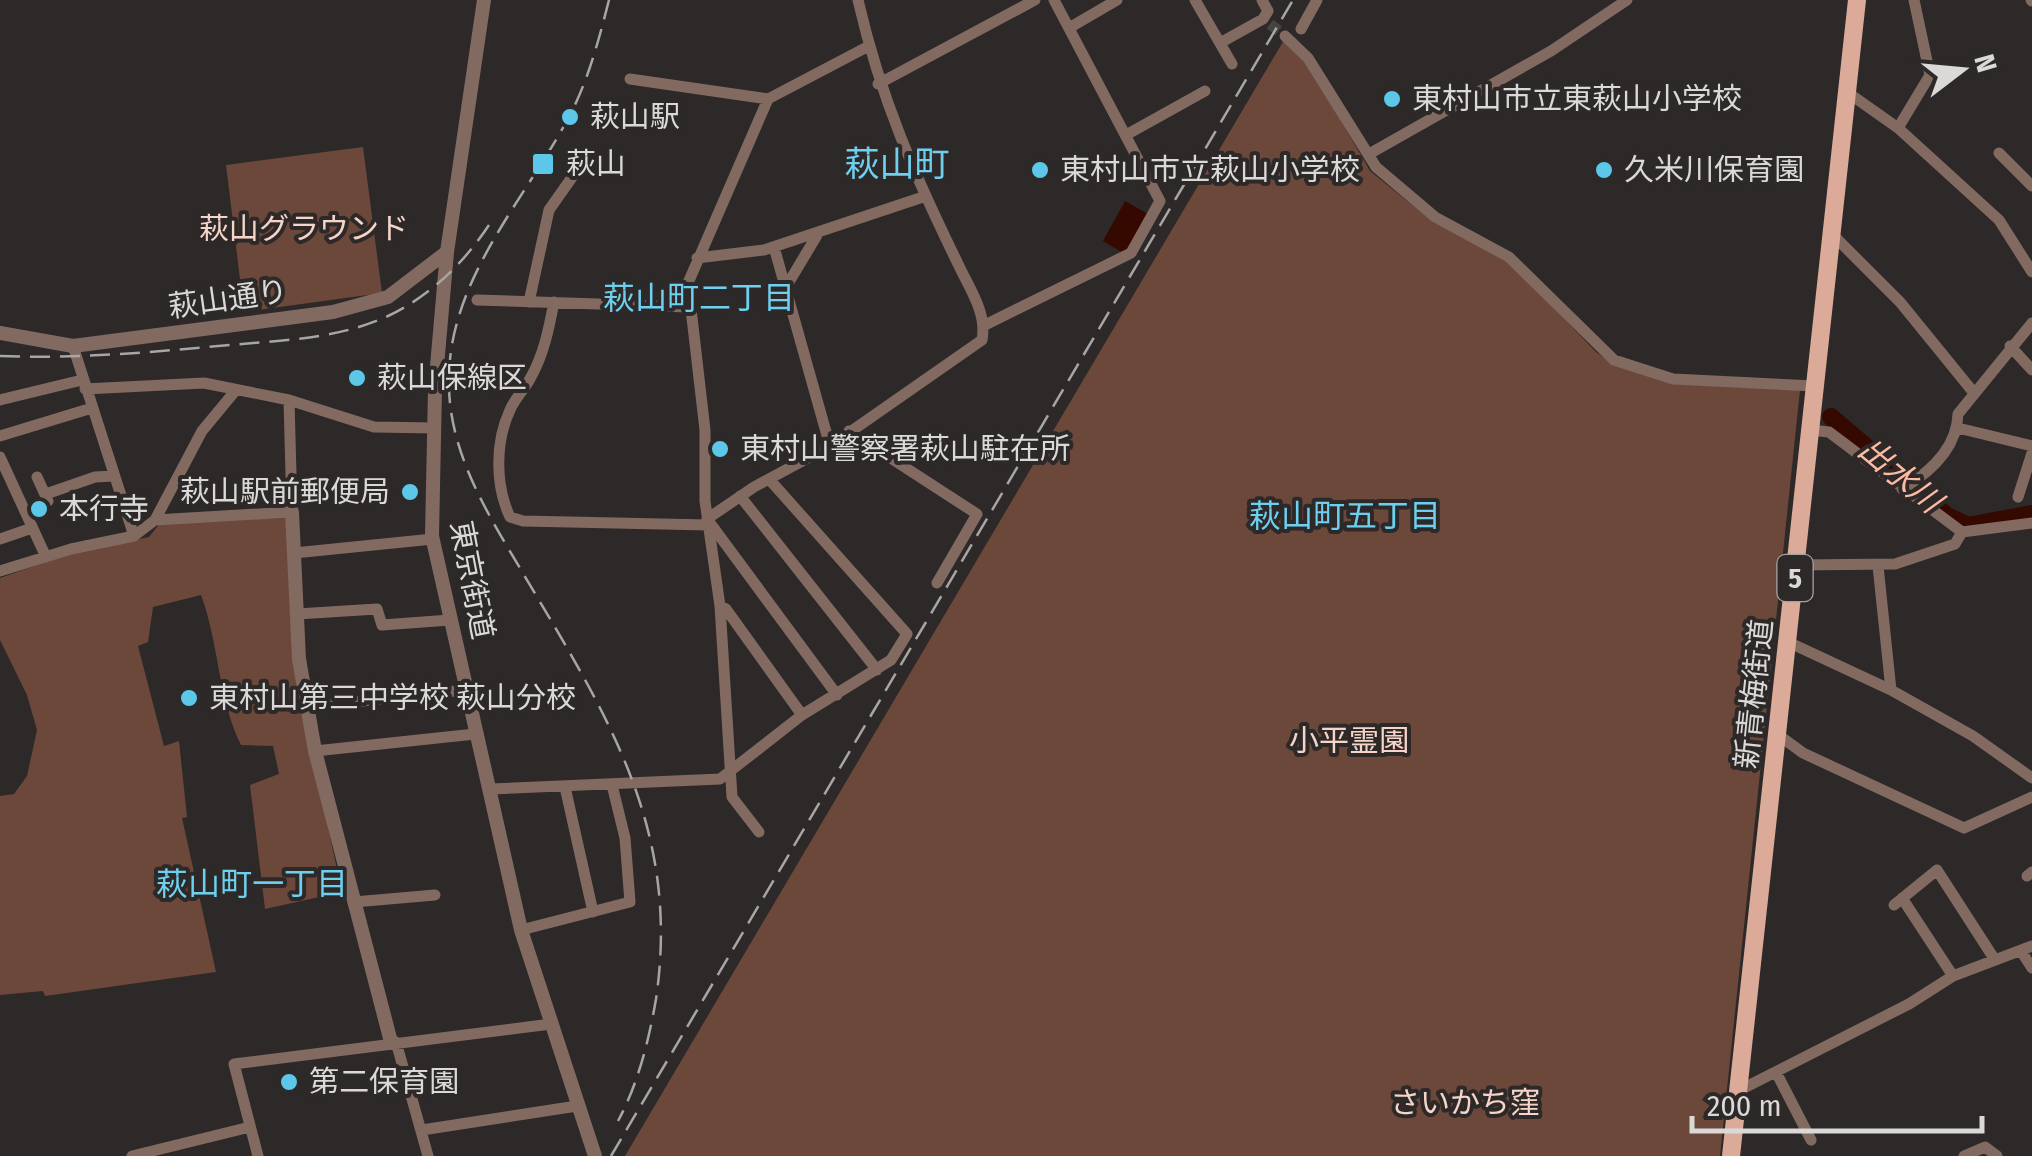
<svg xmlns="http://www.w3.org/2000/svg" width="2032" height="1156" font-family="'Fira Sans Condensed','Noto Sans JP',sans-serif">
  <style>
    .green { fill: #6c483b }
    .water { fill: #350800 }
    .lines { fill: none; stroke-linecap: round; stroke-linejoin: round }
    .river { stroke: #350800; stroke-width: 18 }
    .minor-tunnel { stroke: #464342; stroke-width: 11; stroke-dasharray: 11 5.5; stroke-linecap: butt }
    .minor { stroke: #826a61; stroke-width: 11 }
    .tertiary { stroke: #826a61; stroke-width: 14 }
    .primary { stroke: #dcaa98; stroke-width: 18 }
    .rail { stroke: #a8a6a5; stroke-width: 2.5; stroke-dasharray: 20 10; stroke-linecap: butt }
    .poi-dot { fill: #5cc7e8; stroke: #2c2928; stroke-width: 4 }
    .labels { text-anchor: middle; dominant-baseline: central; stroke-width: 8; stroke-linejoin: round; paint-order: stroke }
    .shield { fill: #2c2928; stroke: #a6a4a3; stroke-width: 2.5 }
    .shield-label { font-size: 28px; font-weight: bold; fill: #dbd9d8 }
    .poi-label { font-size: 30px; fill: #dbd9d8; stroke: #2c2928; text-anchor: start }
    .park-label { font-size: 30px; fill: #f6d4c8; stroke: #2c2928 }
    .street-label { font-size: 30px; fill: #dbd9d8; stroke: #2c2928 }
    .neighbourhood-label { font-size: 32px; fill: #6fcfee; stroke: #2c2928 }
    .water-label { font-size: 32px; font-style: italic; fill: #fdbaa2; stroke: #2c2928 }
    .quarter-label { font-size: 35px; fill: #6fcfee; stroke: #2c2928 }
  </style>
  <rect width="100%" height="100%" fill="#2c2928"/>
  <path class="green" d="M1284 40 1306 60 1370 171 1433 222 1508 260 1596 352 1613 364 1672 384 1800 390 1720 1156H625Z
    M363 147 382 293 244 312 226 165Z
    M286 518 296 681 342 892 265 909 250 785 279 774 273 746 241 745C218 699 219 643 201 595L153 607 148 642 138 646 164 746 179 741 187 817 182 818 216 972 45 996 43 991 0 995V796L14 794 27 776 37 730 27 695 0 640V578L75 552 149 537 161 522Z"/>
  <path class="water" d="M1125 201 1148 214 1125 254 1103 241Z"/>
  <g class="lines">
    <path class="river" d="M1831 417 1947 516 1968 526 2032 514"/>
    <path class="minor-tunnel" d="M1270 24 1285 36"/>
    <path class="minor" d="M1195 0 1232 64
      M2031 0 2032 1
      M1069 28 1117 0
      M1301 29 1317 0
      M1285 36 1308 58 1376 167 1435 217 1509 257 1614 360 1673 379 1814 386
      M1220 43 1263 19 1268 11 1262 0
      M630 79 768 99
      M878 84 1035 0
      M1847 92 1898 128 1999 220 2032 272
      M1898 128 1930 75 1914 0
      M1126 135 1205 91
      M1999 153 2032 186
      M1369 154 1551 51 1627 0
      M1832 234 1900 302 1974 393
      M774 247 830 446
      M697 258 764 250 923 197
      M786 287 819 232
      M477 300 688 307
      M529 302 549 210 580 166
      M554 302C549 328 544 354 531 377 525 389 515 398 510 410 495 442 495 485 510 517L523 521 708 525
      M985 325 1131 253 1160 201 1054 0
      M73 346 134 536
      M2010 346 2032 370
      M85 389 204 383 289 400 374 427 435 428
      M0 400 82 380
      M1958 428 2032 446
      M1810 430 1829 432 1962 532 2032 523
      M849 431 977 514 937 583
      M0 436 92 408
      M0 457 46 557
      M37 477 48 501
      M1902 489C1929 473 1957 449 1958 414L2032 323
      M46 494 95 477 114 476
      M740 496 877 670
      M2018 497 2032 453
      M707 519 754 487 830 446 982 340C987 314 971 291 960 268 915 176 881 100 858 0
      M155 520 202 431 236 390
      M710 523 837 695
      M0 539 32 528
      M294 553 433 539
      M1796 565 1895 564 1955 544 1962 532
      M1878 566 1891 690
      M0 571 71 549 134 536 155 520 292 512 289 400
      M720 606 726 609 802 715
      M297 614 377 609 382 625 450 620
      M1788 642 1891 690 1973 736 2032 778
      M307 707 466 690
      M1777 734 1803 753 1964 828 2032 797
      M315 751 475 734
      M565 787 593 912
      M490 789 720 779 802 715 891 660 907 634 769 479
      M759 832 732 797 720 606 705 501V430L688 283 768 99 867 47
      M2027 876 2032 872
      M1902 898 1953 976
      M354 902 435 895
      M1894 905 1937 870 1995 960
      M521 930 630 902 625 838 612 785
      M2021 951 2032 968
      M396 1042 428 1156
      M1776 1072 1811 1140
      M1738 1091 1909 1004 1953 976 2032 946
      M422 1130 577 1106
      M132 1156 250 1127
      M258 1156 234 1064 551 1024
      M1964 1156 1985 1147 1997 1156"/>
    <path class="tertiary" d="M484 0 447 252 435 389 432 536 521 930 595 1156
      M0 333 73 346 333 312 388 297 447 252
      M292 512 299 659 315 751 391 1042"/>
    <path class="primary" d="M1731 1156 1857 0"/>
    <path class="rail" d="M609 0C599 39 589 78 570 115 524 202 445 283 449 388 451 458 490 517 524 575 607 715 681 829 656 999 649 1040 638 1084 618 1121
      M0 356C78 359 153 352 230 345 283 340 338 339 388 316 430 296 463 264 489 225
      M611 1156 1293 0"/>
  </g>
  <g class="poi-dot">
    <circle cx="1392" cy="99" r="10"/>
    <circle cx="570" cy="117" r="10"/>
    <rect x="531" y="152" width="24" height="24" rx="5"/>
    <circle cx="1040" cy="170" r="10"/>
    <circle cx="1604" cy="170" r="10"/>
    <circle cx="357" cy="378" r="10"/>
    <circle cx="720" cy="449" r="10"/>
    <circle cx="410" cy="492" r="10"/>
    <circle cx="39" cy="509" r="10"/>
    <circle cx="189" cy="698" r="10"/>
    <circle cx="289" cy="1082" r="10"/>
  </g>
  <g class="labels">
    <rect class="shield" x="1777.5" y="555" width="35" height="46" rx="8"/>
    <g class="shield-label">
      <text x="1795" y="578">5</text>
    </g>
    <g class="poi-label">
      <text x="1412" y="99">東村山市立東萩山小学校</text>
      <text x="590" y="117">萩山駅</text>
      <text x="566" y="164">萩山</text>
      <text x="1060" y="170">東村山市立萩山小学校</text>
      <text x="1624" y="170">久米川保育園</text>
      <text x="377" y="378">萩山保線区</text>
      <text x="740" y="449">東村山警察署萩山駐在所</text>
      <text x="390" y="492" text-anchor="end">萩山駅前郵便局</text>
      <text x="59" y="509">本行寺</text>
      <text x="209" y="698">東村山第三中学校 萩山分校</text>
      <text x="309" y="1082">第二保育園</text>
    </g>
    <g class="park-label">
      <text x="304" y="229">萩山グラウンド</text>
      <text x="1349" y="741">小平霊園</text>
      <text x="1465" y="1103">さいかち窪</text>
    </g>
    <g class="street-label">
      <text transform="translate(228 299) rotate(-8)">萩山通り</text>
      <text transform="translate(472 580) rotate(79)">東京街道</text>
      <text transform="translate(1754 694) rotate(-84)">新青梅街道</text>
    </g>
    <g class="neighbourhood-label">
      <text x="699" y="298">萩山町二丁目</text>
      <text x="1345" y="516">萩山町五丁目</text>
      <text x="252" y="884">萩山町一丁目</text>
    </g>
    <g class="water-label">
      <text transform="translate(1900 475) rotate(40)">出水川</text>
    </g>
    <g class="quarter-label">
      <text x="897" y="164">萩山町</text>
    </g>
  </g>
  <g transform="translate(1962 70) rotate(74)" stroke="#2c2928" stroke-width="8" paint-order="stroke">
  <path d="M0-8L18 38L0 25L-18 38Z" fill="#dbd9d8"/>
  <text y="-15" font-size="28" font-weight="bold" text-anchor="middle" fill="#dbd9d8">N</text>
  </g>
  <path d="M1692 1116v15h290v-15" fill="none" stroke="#dbd9d8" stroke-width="5"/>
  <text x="1707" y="1116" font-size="30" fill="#dbd9d8" stroke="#2c2928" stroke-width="8" paint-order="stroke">200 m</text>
</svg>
